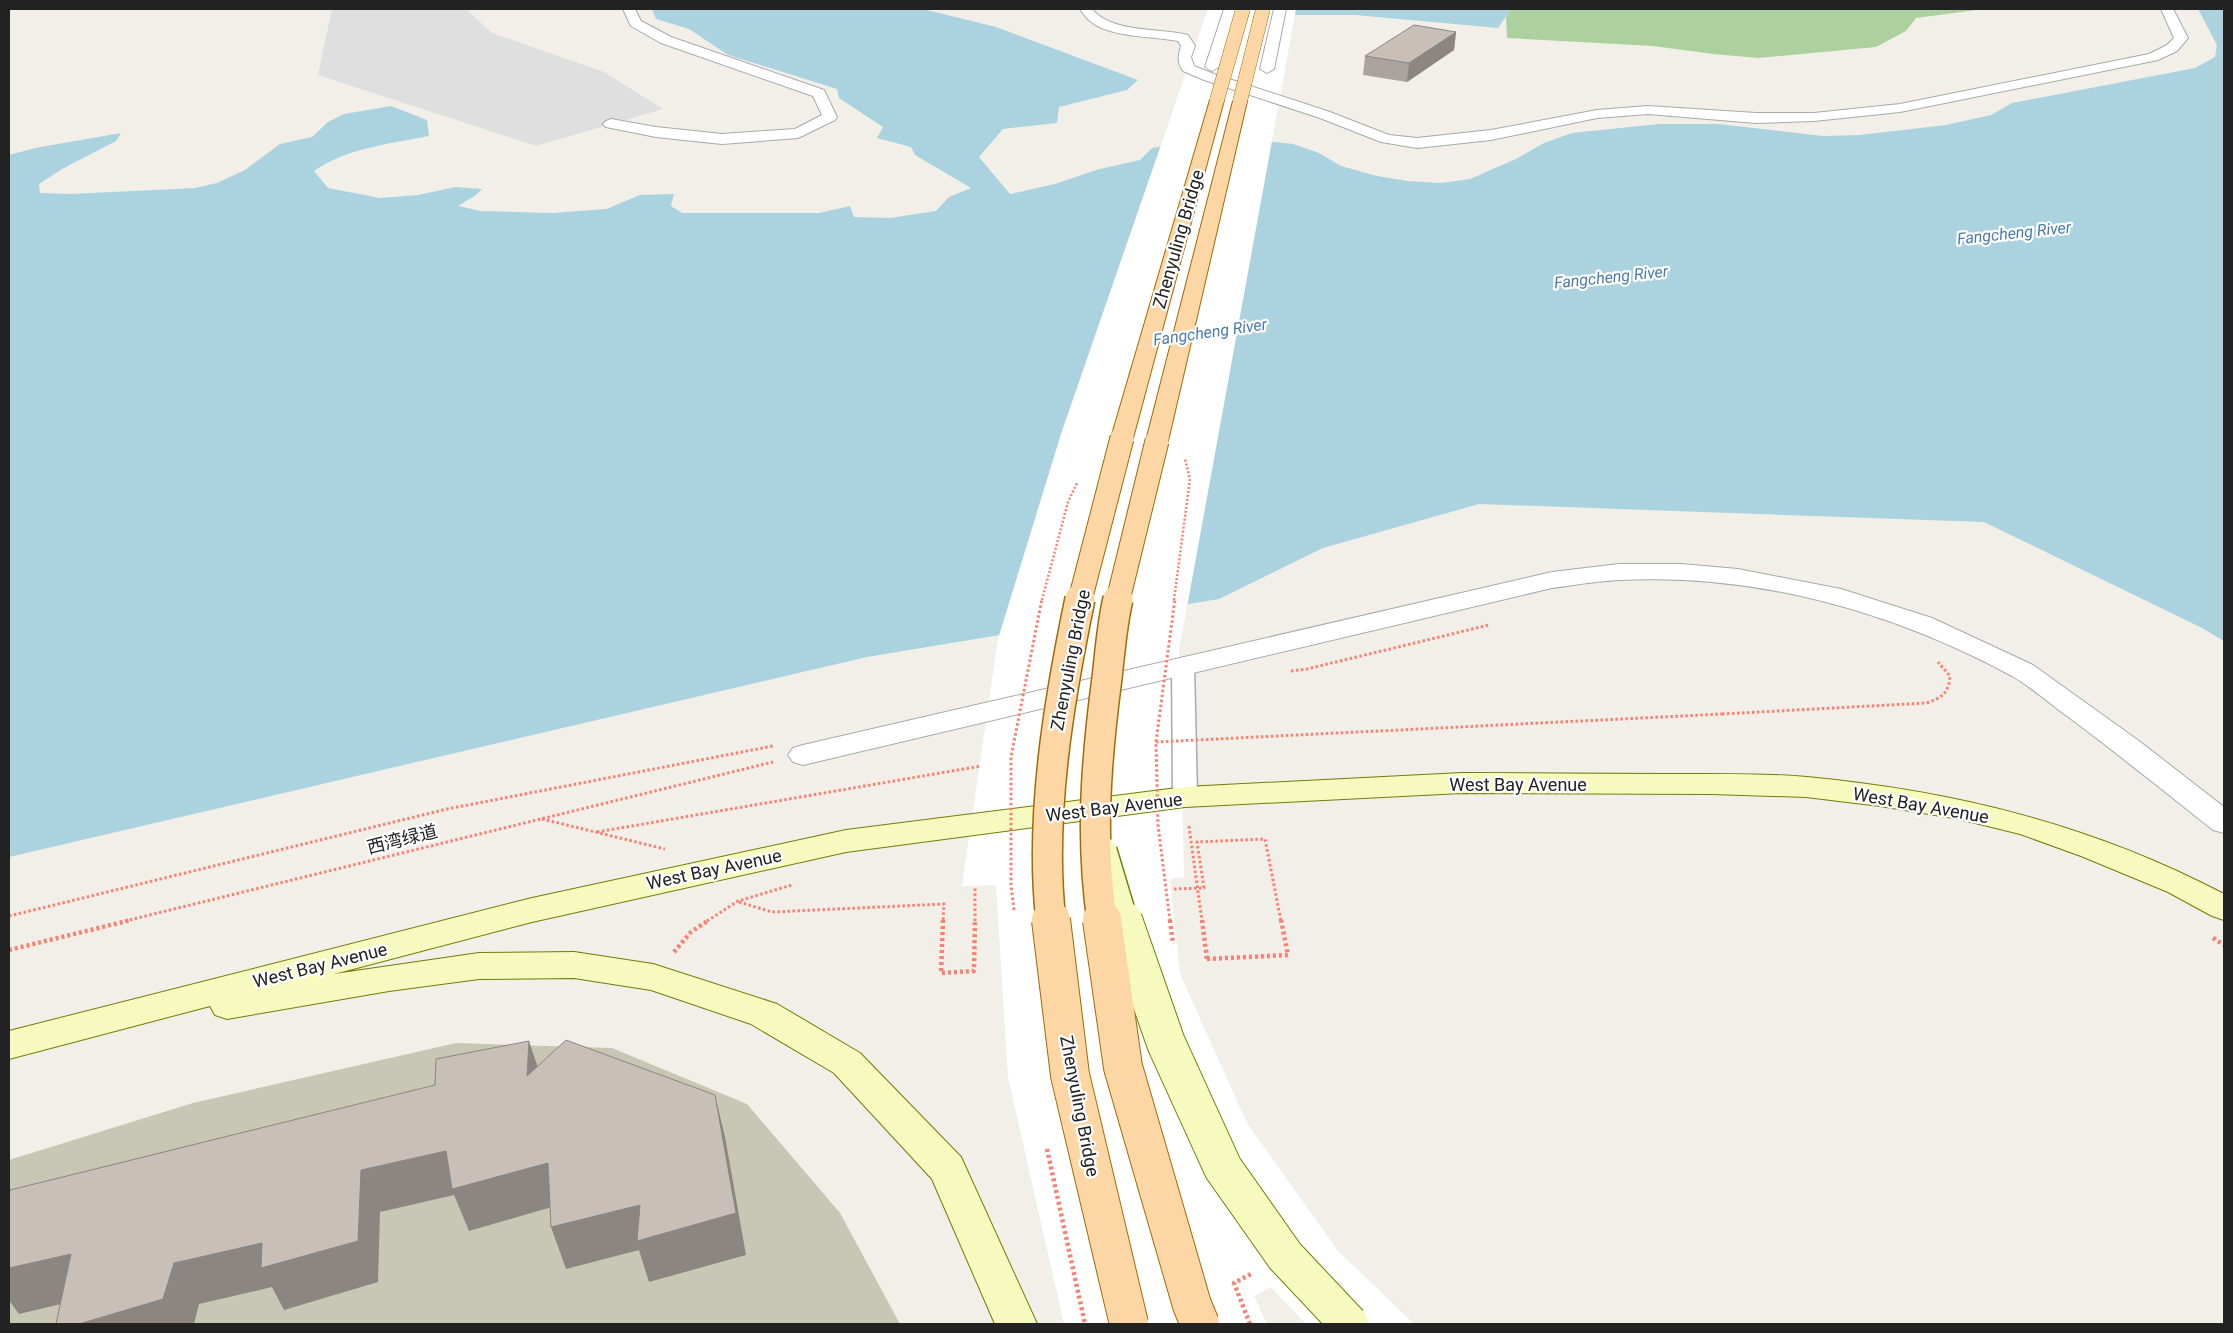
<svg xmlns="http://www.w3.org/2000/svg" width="2233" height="1333" font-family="Roboto,'Noto Sans SC',sans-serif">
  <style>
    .residential { fill: #e0dfdf }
    .construction { fill: #c7c7b4 }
    .forest { fill: #add19e }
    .water { fill: #aad3df }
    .pier { fill: #fff }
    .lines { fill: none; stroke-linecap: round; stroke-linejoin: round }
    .service-casing { stroke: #a9a9a9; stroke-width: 3 }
    .minor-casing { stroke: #a9a9a9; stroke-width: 2 }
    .secondary-casing { stroke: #707d05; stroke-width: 2 }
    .primary-casing { stroke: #a06b00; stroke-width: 2 }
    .path-far1 { stroke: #fa8072; stroke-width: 3; stroke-dasharray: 2.5 2.5; stroke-linecap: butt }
    .path { stroke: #fa8072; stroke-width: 4.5; stroke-dasharray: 3 3; stroke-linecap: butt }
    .service { fill: #fff; fill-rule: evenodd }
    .minor { fill: #fff; fill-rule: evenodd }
    .secondary { fill: #f7fabf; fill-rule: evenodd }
    .primary { fill: #fcd6a4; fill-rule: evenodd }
    .secondary-bridge-far1-casing { stroke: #707d05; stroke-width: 32; stroke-linecap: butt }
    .secondary-bridge-casing { stroke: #707d05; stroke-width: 40; stroke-linecap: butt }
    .primary-bridge-far3-casing { stroke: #a06b00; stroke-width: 15; stroke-linecap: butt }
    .primary-bridge-far2-casing { stroke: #a06b00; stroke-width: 25; stroke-linecap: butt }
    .primary-bridge-far1-casing { stroke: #a06b00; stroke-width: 32; stroke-linecap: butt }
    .primary-bridge-casing { stroke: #a06b00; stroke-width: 40; stroke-linecap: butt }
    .path-bridge-far2 { stroke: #fa8072; stroke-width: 2.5; stroke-dasharray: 2 2; stroke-linecap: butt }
    .path-bridge-far1 { stroke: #fa8072; stroke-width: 3; stroke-dasharray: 2.5 2.5; stroke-linecap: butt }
    .path-bridge { stroke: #fa8072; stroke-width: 4.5; stroke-dasharray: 3 3; stroke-linecap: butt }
    .secondary-bridge-far1 { stroke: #f7fabf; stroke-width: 29 }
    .secondary-bridge { stroke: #f7fabf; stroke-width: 38 }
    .primary-bridge-far3 { stroke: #fcd6a4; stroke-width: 14 }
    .primary-bridge-far2 { stroke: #fcd6a4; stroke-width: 23 }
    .primary-bridge-far1 { stroke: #fcd6a4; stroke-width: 29 }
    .primary-bridge { stroke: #fcd6a4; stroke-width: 38 }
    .wall { fill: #aba49e }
    .shaded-wall { fill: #8b8681 }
    .building { fill: #c7bfb8; stroke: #8b8681 }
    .labels { text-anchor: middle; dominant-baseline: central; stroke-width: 4.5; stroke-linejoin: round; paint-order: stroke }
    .far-water-label { font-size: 16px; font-style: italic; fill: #4a7aab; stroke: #fff }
    .street-label { font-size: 18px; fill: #222; stroke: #fff }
  </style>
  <rect width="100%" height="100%" fill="#f2efe9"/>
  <path class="residential" d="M332 9H466L492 33 604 72 663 109 536 146 318 75Z"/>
  <path class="construction" d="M456 1043 612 1048 747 1104 840 1213 900 1324H9V1160L193 1103Z"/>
  <path class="forest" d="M1511 9H1984L1916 18 1906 31 1876 47 1758 58 1713 54 1653 46 1507 38 1506 17Z"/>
  <path class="water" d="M652 9H923L996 27 1138 80 1127 90 1059 107 1057 123 1003 129 979 157 1010 194 1055 184 1096 170 1140 160 1152 148 1221 136 1293 144 1319 153 1341 166 1377 176 1408 181 1441 183 1470 179 1516 159 1544 143 1572 133 1659 124H1718L1823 136 1860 135 1946 125 1991 115 2012 103 2195 68 2215 57 2217 45 2198 9H2224V641L2202 628 1984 522 1479 504 1323 548 1219 599 867 657 9 857V155L35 148 121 133 116 141 62 169 39 184 40 193 71 194 195 188 217 183 245 170 280 144 312 137 328 122 344 114 391 106 427 120 429 136C390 144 346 148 314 171L328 188 380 198 418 195 455 187 482 189 476 195 458 206 481 211 552 213 606 209 640 195 674 194 671 206 682 213H819L850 206 854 217 890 218 936 211 949 197 971 188 915 155 911 147 877 138 883 127 839 98 837 89 728 55 689 29 656 19Z
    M1271 9H1511L1498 28 1355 15H1270Z"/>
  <path class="pier" d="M1208 9H1296L1179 651 1184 877 1170 879 1180 974 1247 1123 1338 1251 1414 1324H1306L1271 1287 1254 1296 1267 1324H1064L1008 1077 996 885 962 886 998 639 1061 434Z"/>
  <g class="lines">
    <defs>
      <path id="service" d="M1183 660 1191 661 1194 666 1197 797 1193 803 1185 805 1177 803 1173 797 1172 666 1175 661Z"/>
      <path id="minor" d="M623 9H635L641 21 671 37 824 90 837 117 835 120 798 138 722 144 656 137 606 127 603 124 606 121 611 119 656 127 722 134 795 129 822 115 813 96 661 43 631 26Z
        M1080 9H1092C1111 33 1160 28 1188 35L1195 46 1191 57 1194 66 1214 74 1330 112 1389 135 1417 138 1491 130 1597 110 1648 106 1756 113H1814L1900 104 2149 54 2167 45 2174 38 2161 9H2173L2188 38 2177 51 2158 60 1900 112 1814 121 1756 123 1648 114 1597 118 1491 140 1417 148 1381 142 1320 118 1204 80 1183 71C1177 62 1178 56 1181 46L1178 41C1153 36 1110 38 1090 21 1086 18 1083 13 1080 9Z
        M1224 9H1236L1219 67 1212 71 1205 67Z
        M1274 9H1286L1274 69 1267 73 1260 69Z
        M1619 564H1681L1738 569 1841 589 1932 618 2033 665 2139 741 2224 807V833L2213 830C2165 792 2117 753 2067 716 2049 703 2031 687 2012 676 1892 611 1756 573 1620 580 1597 581 1574 585 1552 588L803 765 793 762 788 755 793 748 803 745 1552 572Z"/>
      <path id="secondary" d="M1462 773C1530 773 1598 774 1666 774 1713 774 1761 773 1807 777 1955 791 2093 825 2224 894V920L2212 916 2168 892 2081 856 2020 834 1959 819 1880 806 1806 797 1711 794 1462 793 1185 807 846 852 532 922 334 974 479 953 574 952 653 964 777 1004 860 1053 961 1157 1037 1324H995L932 1179 834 1073 751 1024 651 990 574 978 479 979 389 991 227 1019 215 1015 210 1006 9 1059V1031L532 898 846 830 1185 787Z"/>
      <path id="primary" d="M1217 96 1224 100 1133 438 1130 443 1122 445 1114 443 1111 438 1210 100Z
        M1240 97 1247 101 1168 441 1165 446 1157 448 1149 446 1146 441 1233 101Z"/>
    </defs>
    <use href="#service" class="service-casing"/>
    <use href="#minor" class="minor-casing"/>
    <use href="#secondary" class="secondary-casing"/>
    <use href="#primary" class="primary-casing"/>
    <path class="path-far1" d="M1291 671 1307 669 1489 625
      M1722 714 1926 703C1942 698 1949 693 1950 676L1938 662
      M542 819 665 849
      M1189 826 1202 921
      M597 832 981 766
      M739 902 772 912 944 904 943 921
      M9 916 447 809 773 746
      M125 921 773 762
      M707 921 738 901 792 885
      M975 921V886"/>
    <path class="path" d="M943 920 941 973 974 971 975 920
      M1202 920 1207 959
      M2213 938 2224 945
      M9 950 131 920
      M674 952 691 932 709 920
      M1250 1324 1234 1283 1251 1274"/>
    <use href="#service" class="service"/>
    <use href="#minor" class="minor"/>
    <use href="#secondary" class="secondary"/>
    <use href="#primary" class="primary"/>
    <defs>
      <path id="secondary-bridge-far1" d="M1102 851 1123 921"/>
      <path id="secondary-bridge" d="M1123 920 1166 1043 1223 1168 1285 1256 1349 1324"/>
      <path id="primary-bridge-far3" d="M1217 100 1243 9
        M1240 101 1263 9"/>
      <path id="primary-bridge-far2" d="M1080 600 1122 438
        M1118 600 1157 441"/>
      <path id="primary-bridge-far1" d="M1051 921C1039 818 1059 700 1080 599
        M1102 921C1090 838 1096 761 1107 678 1110 652 1112 624 1118 599"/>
      <path id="primary-bridge" d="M1051 920 1070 1075 1129 1324
        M1102 920 1123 1067 1192 1305 1200 1324"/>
    </defs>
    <use href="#secondary-bridge-far1" class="secondary-bridge-far1-casing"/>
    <use href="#secondary-bridge" class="secondary-bridge-casing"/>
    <use href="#primary-bridge-far3" class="primary-bridge-far3-casing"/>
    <use href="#primary-bridge-far2" class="primary-bridge-far2-casing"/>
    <use href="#primary-bridge-far1" class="primary-bridge-far1-casing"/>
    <use href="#primary-bridge" class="primary-bridge-casing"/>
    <path class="path-bridge-far2" d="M1042 600 1068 502 1077 483
      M1174 600 1190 479 1185 459"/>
    <path class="path-bridge-far1" d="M1156 742 1722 714
      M1174 889 1204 888 1197 842 1265 839 1281 921
      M1014 910 1011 885V757L1042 599
      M1170 921 1158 825 1156 742 1175 599"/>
    <path class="path-bridge" d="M1170 920 1173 944
      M1207 959 1288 955 1281 920
      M1047 1149 1085 1324"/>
    <use href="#secondary-bridge-far1" class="secondary-bridge-far1"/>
    <use href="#secondary-bridge" class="secondary-bridge"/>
    <use href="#primary-bridge-far3" class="primary-bridge-far3"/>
    <use href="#primary-bridge-far2" class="primary-bridge-far2"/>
    <use href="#primary-bridge-far1" class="primary-bridge-far1"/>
    <use href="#primary-bridge" class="primary-bridge"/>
  </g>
  <path class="wall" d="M1456 32 1454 50 1407 82 1363 75 1365 56Z"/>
  <path class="shaded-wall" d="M1456 32 1454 50 1407 82 1409 63Z
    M529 1041 543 1083 527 1076Z
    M715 1095 725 1137 746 1255 649 1282 639 1250 566 1269 551 1227 640 1205Z
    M446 1151 548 1163 562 1204 469 1231 454 1195 380 1212 378 1282 284 1310 272 1287 199 1304 194 1324H79L174 1263 262 1243 361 1170Z
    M71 1254 99 1295 19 1314 9 1300V1268Z"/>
  <path class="building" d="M1414 25 1456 32 1409 63 1365 56Z
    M566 1040 715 1095 736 1213 637 1241 640 1205 551 1227 548 1163 452 1189 446 1151 361 1170 358 1241 261 1268 262 1243 174 1263 163 1299 79 1324H56L71 1254 9 1268V1194L10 1190 435 1085 436 1059 529 1041 527 1076Z"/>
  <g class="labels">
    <g class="far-water-label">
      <text transform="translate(2014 233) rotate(-6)">Fangcheng River</text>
      <text transform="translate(1611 277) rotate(-6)">Fangcheng River</text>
      <text transform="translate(1210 332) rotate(-8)">Fangcheng River</text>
    </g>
    <g class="street-label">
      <text transform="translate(1178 239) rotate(-74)">Zhenyuling Bridge</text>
      <text transform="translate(1070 660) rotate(-79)">Zhenyuling Bridge</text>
      <text x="1518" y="784">West Bay Avenue</text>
      <text transform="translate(1921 805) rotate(10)">West Bay Avenue</text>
      <text transform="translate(1114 807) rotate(-7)">West Bay Avenue</text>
      <text transform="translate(402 839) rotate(-14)">西湾绿道</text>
      <text transform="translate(714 869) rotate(-12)">West Bay Avenue</text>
      <text transform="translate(320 965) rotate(-14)">West Bay Avenue</text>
      <text transform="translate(1080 1106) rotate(79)">Zhenyuling Bridge</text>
    </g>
  </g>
  <rect width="2233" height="1333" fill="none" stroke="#222222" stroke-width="20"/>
</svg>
